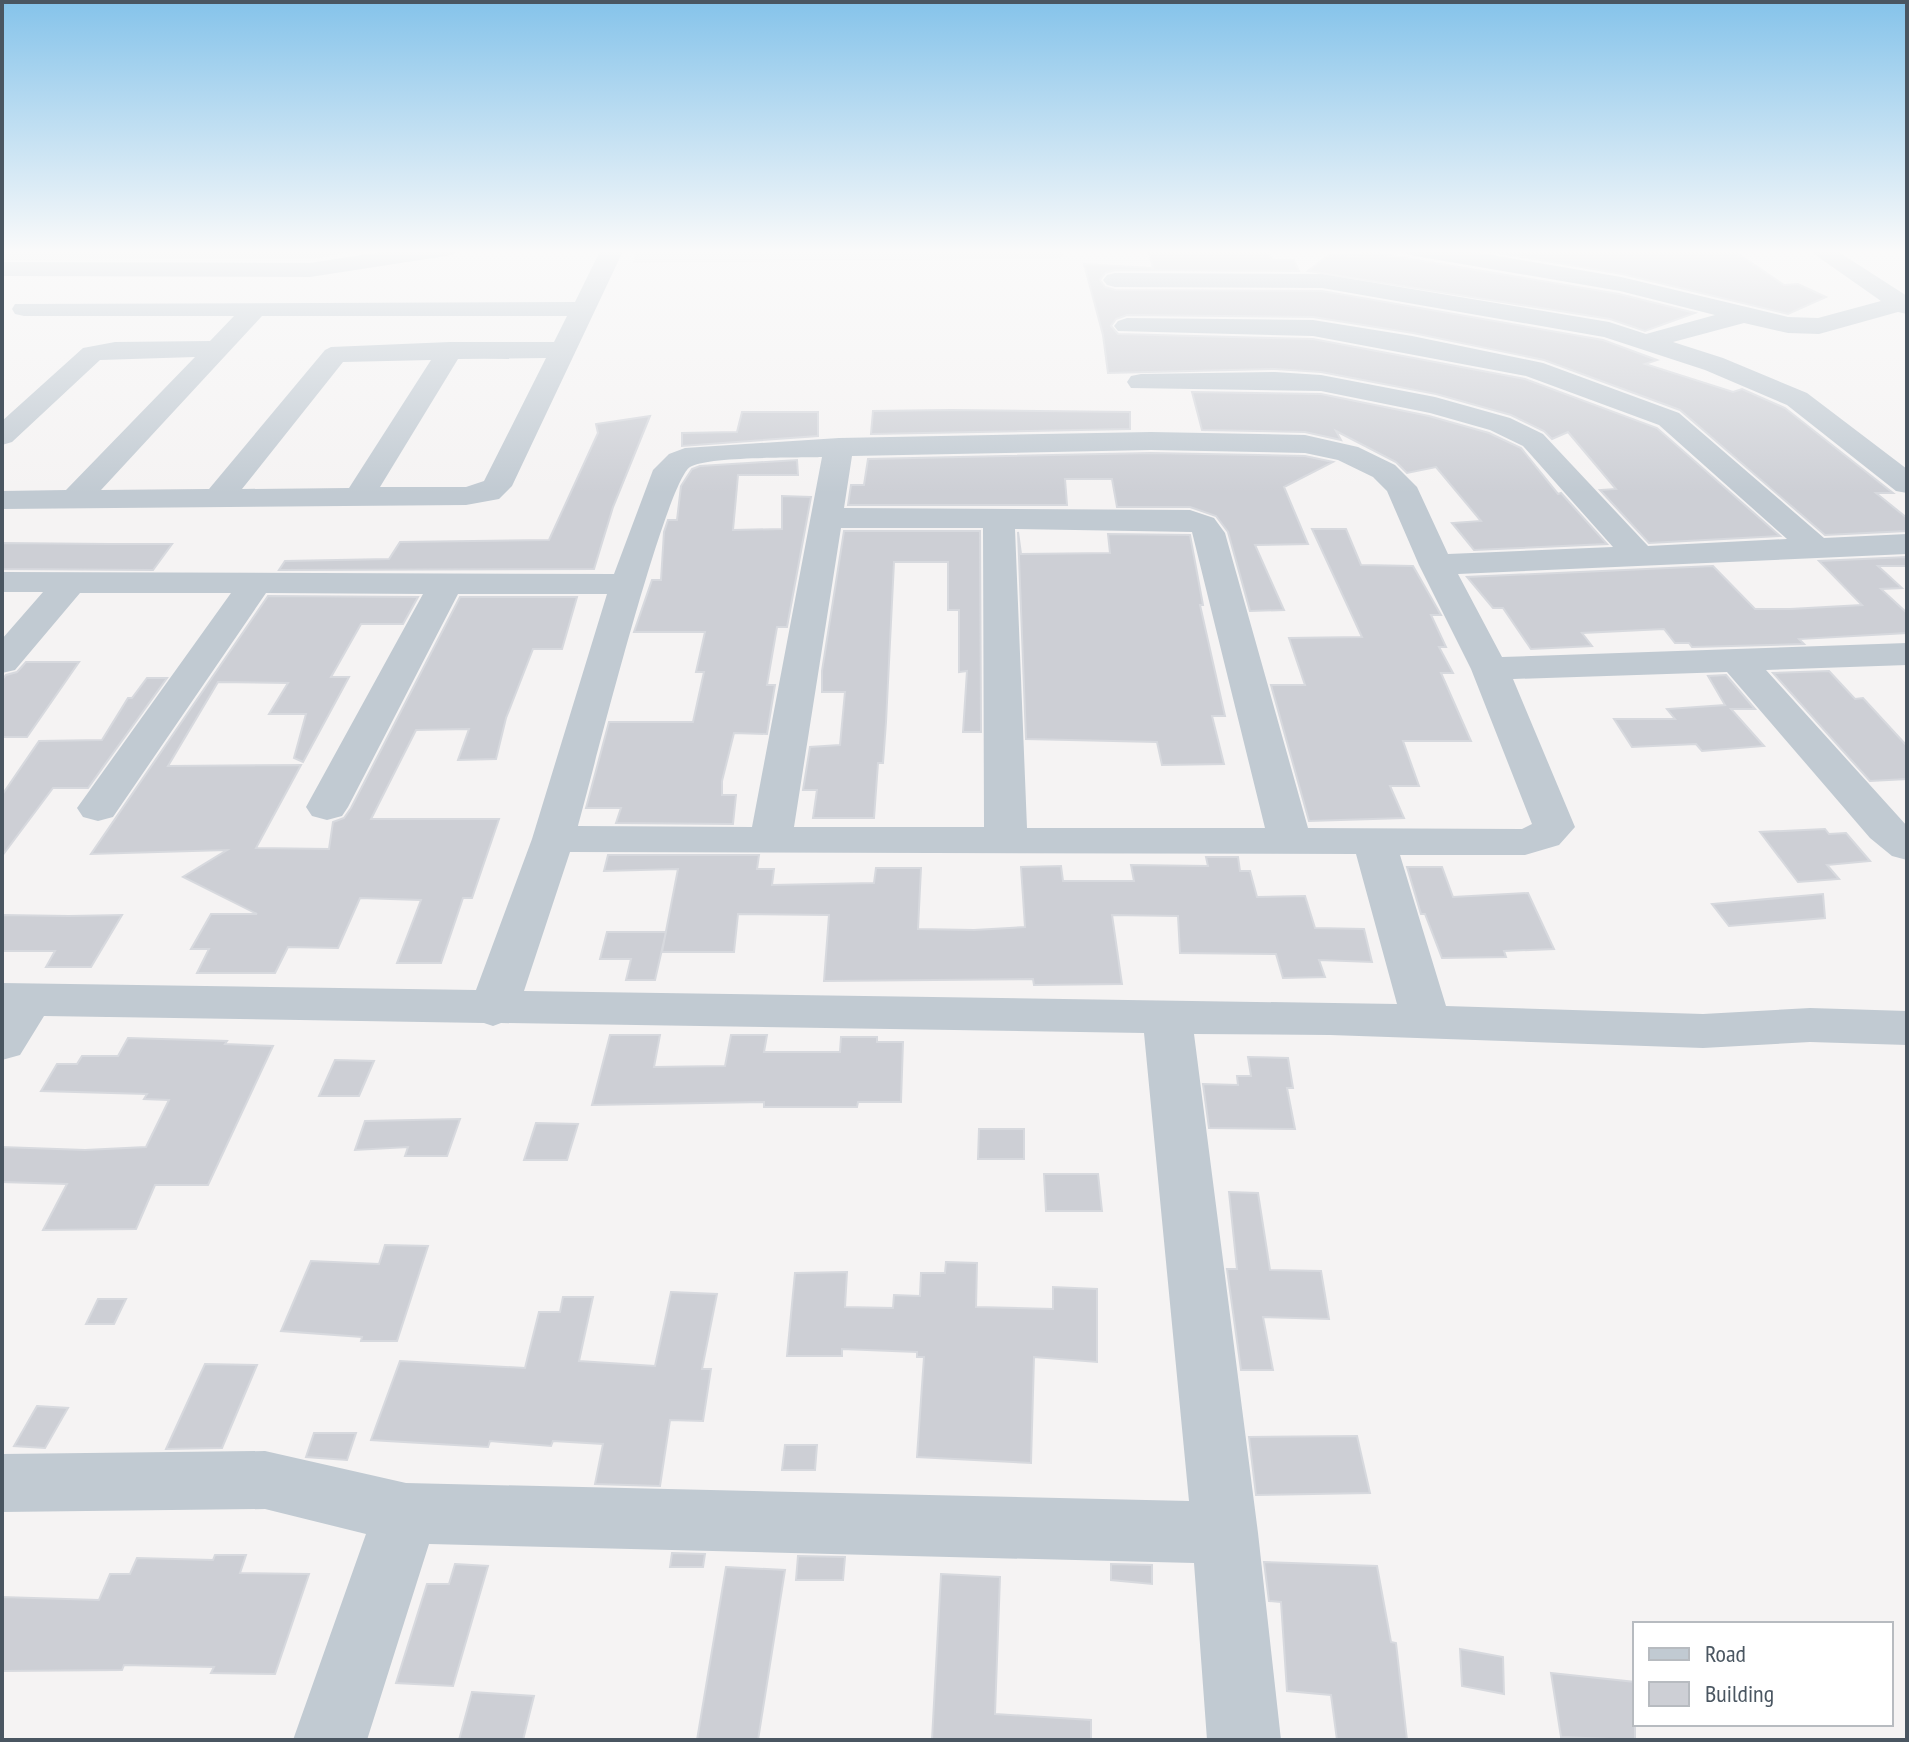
<svg xmlns="http://www.w3.org/2000/svg" width="1909" height="1742" font-family="'PT Sans Narrow',sans-serif">
  <style>
    .education { fill: #e6e4e5 }
    .building { fill: #cdcfd5; stroke: #d7d9de; stroke-width: 2 }
    .lines { fill: none; stroke-linecap: round; stroke-linejoin: round }
    .minor { fill: #c1cad2; fill-rule: evenodd }
  </style>
  <rect width="100%" height="100%" fill="#f5f3f3"/>
  <path class="education" d="M2 249H363L320 258 2 260Z
    M638 249H1064L1061 258 633 263Z"/>
  <path class="building" d="M1197 249H1266L1272 260H1294L1299 271 1115 270 1105 273 1100 280 1105 287 1115 290 1322 291 1603 340 1657 360 1645 364 1733 392 1742 389 1785 408 1893 493H1876L1907 518V531L1825 535 1680 410 1544 360 1413 333 1313 317 1127 315 1116 319 1111 326 1118 334 1313 339 1525 379 1657 428 1780 536 1649 543 1600 490 1616 489 1568 432 1552 439 1544 431 1511 415 1436 394 1321 372 1275 369 1108 373 1103 335 1084 264 1153 268 1149 252 1198 253Z
    M1475 249H1731L1784 285 1798 284 1826 297 1788 314 1622 274Z
    M1363 251 1619 294 1695 313 1645 331 1610 319 1308 271 1330 254 1358 256Z
    M1192 392 1321 394 1429 416 1489 433 1521 448 1558 494 1561 493 1607 544 1474 550 1452 523 1481 521 1436 467 1407 473 1396 462 1336 431 1341 440 1305 432 1202 430Z
    M951 410 1130 412V429L871 434 873 411Z
    M742 412H818V436L682 446V433L737 432Z
    M650 416 613 507 594 569 279 570 285 561 389 559 400 542 549 540 598 433 596 424Z
    M1151 453 1305 456 1333 462 1284 487 1308 544 1255 545 1284 610 1250 611 1228 532 1216 516 1190 507H1117L1112 479H1065L1067 505H848L851 485H864L868 459Z
    M797 460 798 475H738L733 530 782 529V496L811 497 787 627H777L767 685H775L767 734 734 733 722 781V795H736L733 824 616 823 621 808H586L609 722H693L704 672H696L705 632H634L652 580H661L664 532 668 520H677L681 486 692 469 700 466Z
    M1312 529H1346L1361 565 1413 566 1441 615H1431L1446 647H1439L1453 673H1441L1471 741H1403L1419 786H1390L1404 818 1309 821 1271 685H1305L1289 638 1362 637Z
    M844 531H980L981 732H963L967 671 959 672V610H948V562H894L886 722 883 763H878L874 818H813L817 790H803L810 747 840 745 845 692H822V671Z
    M1018 532 1021 554 1110 553 1108 534 1190 535 1203 605H1200L1225 716H1212L1224 764 1162 765 1157 742 1026 739Z
    M2 543 109 544H172L153 570 2 569Z
    M1907 557V566H1878L1902 588 1881 589 1907 613V633L1799 639 1804 644 1692 647 1689 643H1675L1664 629 1582 633 1592 646 1531 649 1503 608H1493L1467 577 1713 566 1755 609H1790L1862 605 1819 561Z
    M268 596 418 597 403 624H361L331 677H349L303 762 294 758 306 714H269L288 683 218 682 168 766 301 765 256 848 329 849 333 822 344 818 351 808 460 597H577L562 649H533L506 718 496 759 458 760 469 729 416 730 371 819H499L472 898H463L441 963H397L421 900 360 898 338 948 288 947 275 973H197L209 949H191L211 914H257L183 877 227 850 91 854Z
    M26 662H79L27 737H2V680L6 675 17 672Z
    M1829 671 1855 699 1863 698 1907 746V779L1870 781 1773 673Z
    M1726 675 1755 709H1731L1764 746 1702 751 1696 744 1632 747 1614 719H1675L1667 709 1725 705 1708 676Z
    M147 678H167L88 788H53L2 856V795L39 741 102 740 128 698H132Z
    M1825 829 1829 834 1846 833 1870 861 1827 865 1839 879 1798 882 1760 832Z
    M608 855H759L757 869H774L772 885 874 883 876 868H921L918 929 974 930 1025 927 1021 867 1061 866 1063 881H1134L1131 865 1208 866 1206 857H1238L1240 871H1250L1257 897 1305 896 1315 928 1364 929 1372 962 1319 960 1325 977 1283 978 1276 954 1180 953 1178 916 1112 915 1122 984 1034 985 1033 979 824 981 829 915 738 914 734 952H662L678 869 604 871Z
    M1407 867H1442L1453 897 1528 893 1554 949 1504 951 1506 957 1442 958 1425 914H1421Z
    M1823 894 1825 918 1729 926 1712 904Z
    M2 915 69 916 122 915 91 967H46L55 951H2Z
    M607 932H666L655 980H626L631 959H600Z
    M610 1035H660L654 1067 725 1066 731 1035H767L764 1052H840L841 1037H877V1042H903L901 1102H858L857 1107H764V1102L592 1105Z
    M128 1038 227 1041 225 1044 273 1046 208 1185H155L136 1229 43 1230 67 1184 2 1182V1147L85 1150 146 1147 169 1100 144 1099 147 1094 41 1091 57 1064H77L82 1056H118Z
    M1248 1057 1288 1058 1293 1088H1287L1295 1129 1209 1128 1203 1084 1238 1085 1237 1076H1251Z
    M335 1060 374 1061 359 1096H319Z
    M460 1119 447 1156H405L408 1147 355 1150 365 1121Z
    M536 1123 578 1124 567 1160H524Z
    M979 1129H1024V1159H978Z
    M1044 1174H1098L1102 1211H1046Z
    M1229 1192 1258 1193 1270 1270 1321 1271 1329 1319 1263 1317 1273 1370H1241L1227 1269H1237Z
    M385 1245 428 1246 397 1341H361L362 1337 281 1331 311 1261 379 1264Z
    M946 1262 977 1263 976 1307 1053 1309V1287L1097 1289V1362L1034 1357 1031 1463 917 1457 924 1357H917V1352L842 1349V1356H787L795 1273 847 1272 845 1307 893 1308 894 1295 920 1296 921 1273H945Z
    M671 1292 717 1294 702 1369H711L703 1421 670 1420 660 1486 595 1484 603 1444 553 1441 551 1446 490 1441 488 1447 371 1440 400 1361 525 1368 539 1312H560L563 1297H593L579 1361 655 1366Z
    M98 1299H126L114 1324H86Z
    M205 1364 257 1365 222 1448 166 1449Z
    M37 1406 68 1408 45 1448 14 1446Z
    M314 1433H356L347 1460 306 1457Z
    M1357 1436 1370 1493 1256 1495 1249 1437Z
    M785 1445H817L815 1470H782Z
    M672 1553 705 1554 703 1567H670Z
    M215 1555H246L240 1573 309 1574 275 1674 211 1673 214 1667 124 1665 122 1670 2 1671V1597L99 1600 110 1574H130L137 1558 213 1560Z
    M798 1556 845 1557 843 1580H796Z
    M1264 1562 1377 1566 1391 1642 1396 1643 1407 1740H1337L1331 1695 1287 1691 1281 1602 1269 1601Z
    M455 1564 488 1566 453 1686 396 1683 427 1584H449Z
    M1111 1564 1152 1565V1584L1111 1580Z
    M726 1567 785 1570 758 1740H697Z
    M941 1574 1000 1577 995 1714 1091 1720V1740H932Z
    M1460 1649 1503 1657 1504 1694 1462 1686Z
    M1551 1673 1635 1682V1740L1561 1737Z
    M472 1692 534 1696 523 1740H459Z"/>
  <g class="lines">
    <path class="minor" d="M400 249H457L454 254 446 256 310 277 2 276V262L310 263Z
      M601 249H624L512 486 499 499 466 505 2 509V491L66 490 195 357 100 360 12 442 2 445V421L83 348 115 342 210 341 234 316H24L15 314 12 309 15 304 575 302ZM262 316H567L554 342H450L331 347 325 350 209 489 101 490ZM546 358 484 481 466 487H380L458 359ZM431 360 349 488 242 489 343 362Z
      M1404 249H1457L1621 277 1788 317 1818 318 1881 301 1807 249H1834L1907 296V314L1898 312 1819 334 1788 333 1744 323 1673 342 1723 358 1807 393 1907 469V493L1896 491 1787 405 1705 370 1604 337 1322 288 1115 287 1107 285 1103 280 1107 275 1115 273 1322 274 1609 322 1646 334 1715 315 1620 291 1415 256 1407 254Z
      M1127 318 1313 320 1412 336 1543 363 1679 413 1824 538 1907 534V554L1458 574 1502 657 1907 643V665L1766 670 1907 826V860L1892 856 1870 838 1727 672 1513 679 1575 827 1559 845 1525 855H1400L1446 1006 1703 1014 1810 1008 1907 1011V1045L1810 1042 1703 1048 1330 1035 1194 1034 1258 1533 1281 1740H1207L1194 1563 429 1544 367 1740H293L366 1534 265 1509 2 1512V1454L265 1451 406 1483 1189 1501 1144 1033 501 1023 493 1026 484 1023 44 1016 20 1055 2 1060V983L476 990 532 839 607 594H458L348 807 342 816 327 820 312 816 306 807 423 594 266 593 113 817 98 821 83 817 77 808 231 593H80L15 670 2 673V639L43 592H2V572L614 574 653 470 669 454 685 448 839 438 1151 432 1305 435 1358 447 1395 465 1417 487 1448 554 1613 547 1523 446 1490 430 1430 413 1321 391 1131 388 1127 382 1131 376 1141 374 1275 372 1321 375 1435 397 1510 418 1543 434 1648 546 1787 539 1659 425 1526 376 1313 336 1118 331 1114 326 1118 321ZM1151 450 1305 453 1338 460 1373 477 1387 491 1419 565 1471 669 1532 824 1522 829 1308 828 1225 533 1214 518 1190 510 844 508 852 456ZM822 457 752 827 578 826C591 779 665 483 690 467 707 456 797 458 822 457ZM841 528H983L984 827H794ZM1015 529 1192 532 1265 828H1027ZM570 852 1356 854 1397 1004 524 991Z"/>
  </g>
  <linearGradient id="sky" x2="0" y2="1"><stop stop-color="#85c3ea"/><stop offset="0.51" stop-color="#fafafa"/><stop offset="1" stop-color="#fafafa" stop-opacity="0"/></linearGradient>
  <rect width="1909" height="493" fill="url(#sky)"/>
  <rect width="1909" height="1742" fill="none" stroke="#4a5661" stroke-width="8"/>
  <rect x="1633" y="1622" width="260" height="104" fill="#ffffff" stroke="#b7bbc0" stroke-width="2"/>
  <rect x="1649" y="1648" width="40" height="12" fill="#c1cad2" stroke="#b7bbc0" stroke-width="2"/>
  <text x="1705" y="1662" font-size="24" fill="#4a5661">Road</text>
  <rect x="1649" y="1682" width="40" height="24" fill="#cdcfd5" stroke="#b7bbc0" stroke-width="2"/>
  <text x="1705" y="1702" font-size="24" fill="#4a5661">Building</text>
</svg>
